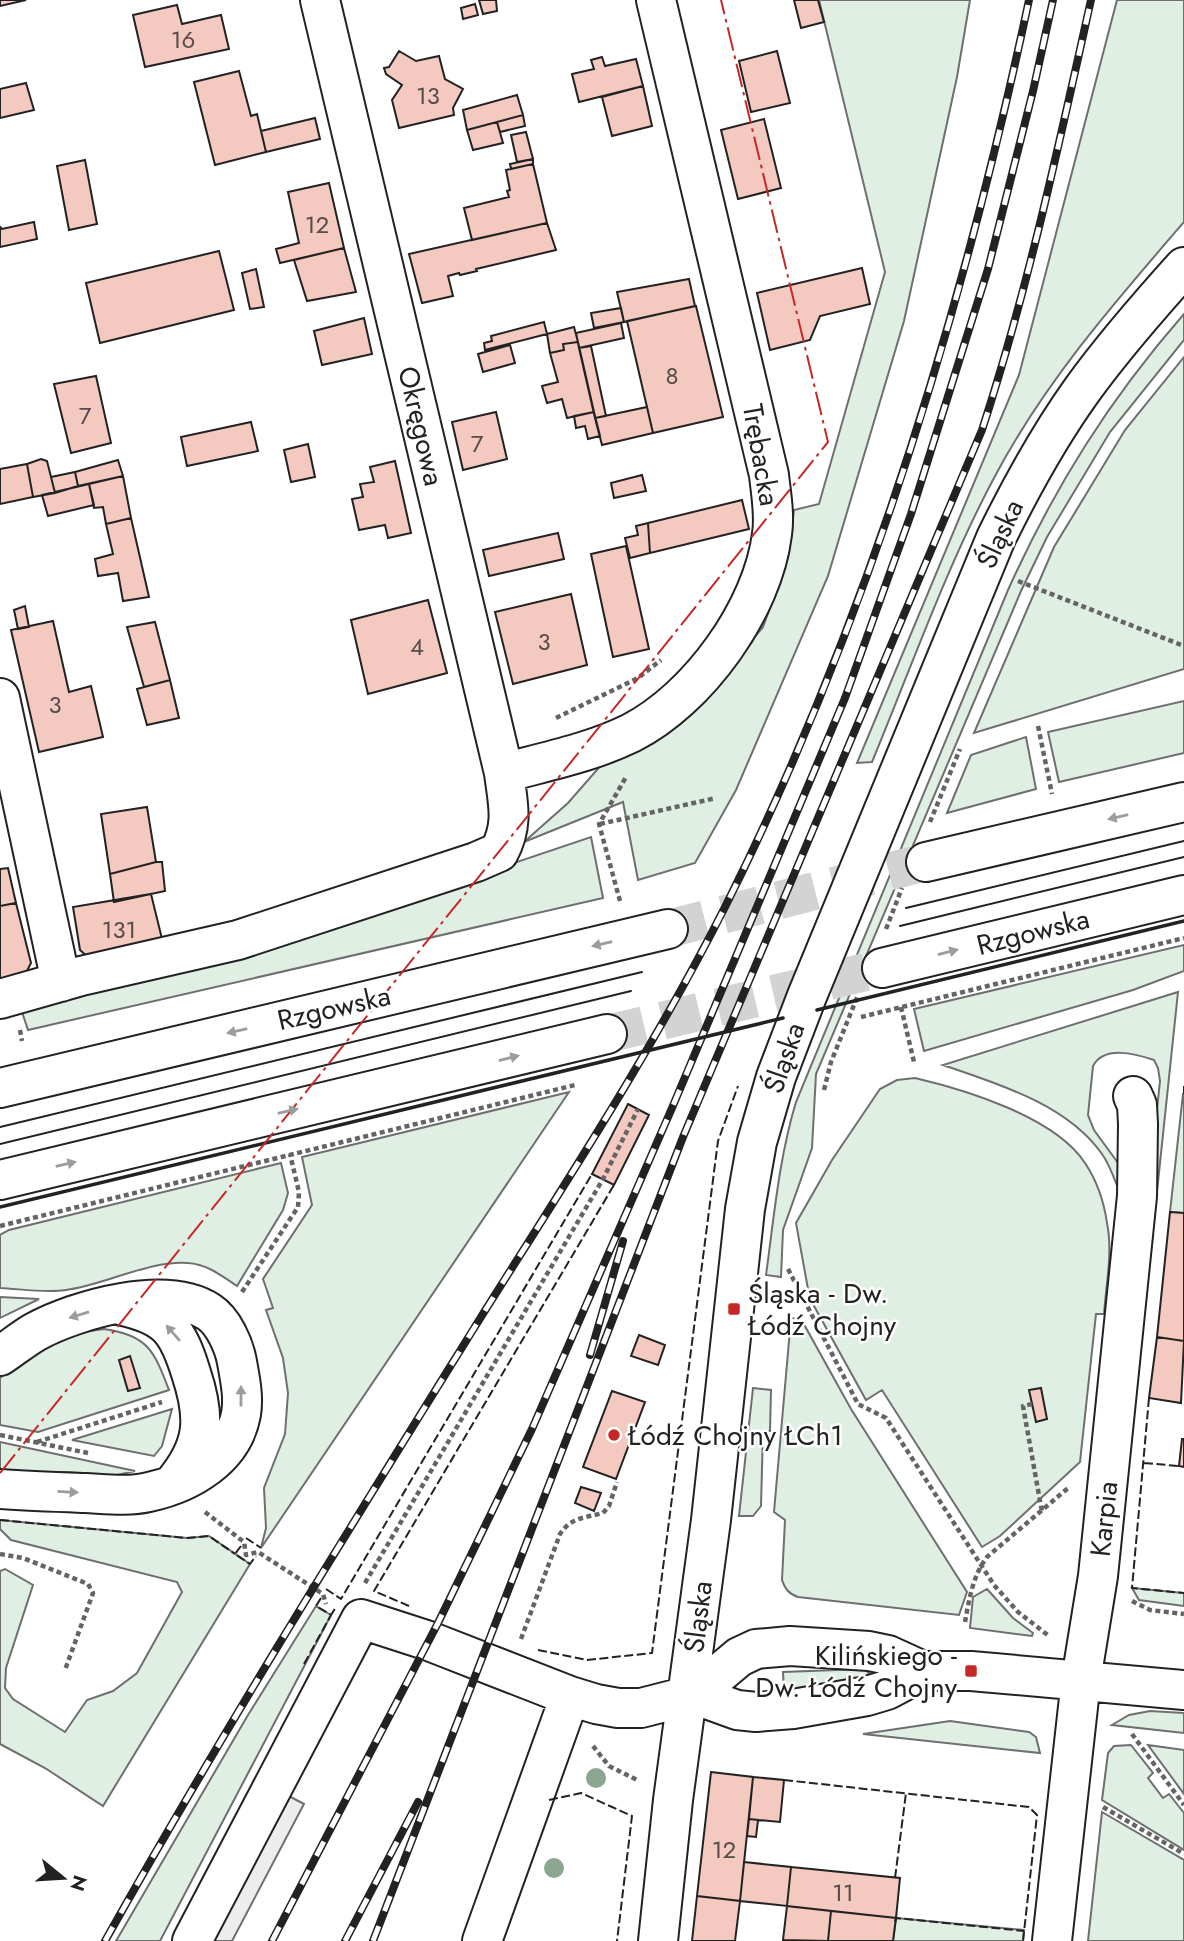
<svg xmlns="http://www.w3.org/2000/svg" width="1184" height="1941" font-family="Jost,sans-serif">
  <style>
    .green { fill: #e0efe3; stroke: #6f6f6f; stroke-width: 2 }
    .parking { fill: #ededed; stroke: #6f6f6f; stroke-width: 2 }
    .building { fill: #f3c9c0; stroke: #222; stroke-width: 2 }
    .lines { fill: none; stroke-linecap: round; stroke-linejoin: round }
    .major-tunnel { stroke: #d3d3d3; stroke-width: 38; stroke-dasharray: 38 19; stroke-linecap: butt }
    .minor-casing { stroke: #222; stroke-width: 42 }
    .major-casing { stroke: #222; stroke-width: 42 }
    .path { stroke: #646464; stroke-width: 4.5; stroke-dasharray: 5 3.5; stroke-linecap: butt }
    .minor { stroke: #fff; stroke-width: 38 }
    .major { stroke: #fff; stroke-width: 38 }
    .tram { stroke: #222; stroke-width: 2 }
    .rail-casing { stroke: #222; stroke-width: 8 }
    .rail { stroke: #fff; stroke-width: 5; stroke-dasharray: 16; stroke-linecap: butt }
    .fence { stroke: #222; stroke-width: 2; stroke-dasharray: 9 3.5; stroke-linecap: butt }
    .wall { stroke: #222; stroke-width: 3.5 }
    .power { stroke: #c62828; stroke-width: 2; stroke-dasharray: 24 5 3.5 5; stroke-linecap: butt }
    .tree { fill: #8da692 }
    .oneway { fill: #9c9c9c }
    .poi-dot { fill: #c62828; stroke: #fff; stroke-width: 2.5 }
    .labels { text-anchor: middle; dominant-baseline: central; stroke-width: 5; stroke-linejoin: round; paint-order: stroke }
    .number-label { font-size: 24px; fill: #564c4a }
    .street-label { font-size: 28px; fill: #222; stroke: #fff }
    .poi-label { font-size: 28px; fill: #222; stroke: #fff; text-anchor: start }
  </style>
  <rect width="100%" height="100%" fill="#fff"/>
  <path class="green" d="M819 0H970L957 77 904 321 828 576 736 790 695 863 638 880 623 802 524 842 568 803 602 764 703 699 763 627 788 558 794 510 819 504 885 272Z
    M1117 0H1184V222C1114 303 1044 383 994 478 946 568 911 668 872 762L857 763 1019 375Z
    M1184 314V340L1110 432 1047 537 1021 591 816 1074 812 1148 783 1230 781 1277 766 1275C774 1217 779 1158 796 1102L1008 590C1055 486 1109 400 1184 314Z
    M1184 357V669L974 733 1054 547 1125 430Z
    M1184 701V753L1059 782 1048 732Z
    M1026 737 1036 789 947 813 971 755Z
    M591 837 603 898 28 1030 20 1006 413 897Z
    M1184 945V971L1133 990 924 1051 914 1009Z
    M1178 992 1148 1277H1139L1160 1081 1158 1068 1154 1060C1136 1054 1104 1045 1093 1066L1088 1115 1094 1130 1121 1167 1120 1193C1115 1181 1110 1165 1102 1154 1067 1104 998 1084 943 1065Z
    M915 1078C966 1090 1055 1117 1085 1163 1097 1181 1104 1202 1107 1223 1113 1252 1106 1285 1104 1314H1096L1080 1462 1000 1536 982 1547 882 1390 866 1400 814 1306 808 1289 796 1223 832 1160 880 1089 897 1080Z
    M569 1092 261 1548 266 1528 264 1488 285 1434 288 1393 283 1358 266 1310 273 1308 263 1279 312 1205 302 1157Z
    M1183 1094H1184V1213L1170 1212Z
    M281 1163 288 1193 283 1210 237 1286C222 1276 207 1264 188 1263 149 1260 105 1285 66 1290 45 1293 21 1289 0 1288V1235L9 1230Z
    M0 1297 39 1299 0 1318Z
    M791 1318 801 1319 851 1409 967 1592 959 1615 798 1597C789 1594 785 1589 782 1580L785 1520 774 1512Z
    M104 1329C148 1335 154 1351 169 1390L38 1432 0 1425V1378C33 1353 61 1333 104 1329Z
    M753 1388 771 1390 770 1431H763L761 1506 753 1516H739Z
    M172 1409 162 1446 154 1456 72 1440Z
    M0 1442 135 1471 113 1476 0 1470Z
    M0 1520 187 1538 209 1536 250 1564 103 1806 45 1768 0 1744V1571L5 1569 33 1585 6 1668 5 1688 13 1699 65 1732 87 1700 113 1691 137 1673 182 1592 177 1582 11 1540 0 1529Z
    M1132 1588 1184 1593V1606L1139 1600Z
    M987 1589 1013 1618 1033 1633 1032 1636 970 1628 973 1597Z
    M316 1606 331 1615 160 1941H116L248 1715Z
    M864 1669 869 1673 865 1679 784 1691 783 1672Z
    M1150 1711 1184 1713V1733L1112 1725 1129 1715Z
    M950 1721 1029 1732 1036 1737 1040 1753 863 1734Z
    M1131 1745 1153 1773 1148 1778 1163 1798 1169 1794 1184 1813V1850L1102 1800 1108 1753 1114 1746Z
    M1148 1745 1184 1750V1794Z
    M1102 1812 1184 1860V1941H1088Z
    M896 1918 1024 1930 1023 1941H893Z"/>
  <path class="parking" d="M287 1795 304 1804 232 1941H211Z"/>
  <path class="building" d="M0 0H26L0 6Z
    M479 0H496L497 11 483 14Z
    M794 0H818L824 22 801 28Z
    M475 4 478 15 463 19 461 8Z
    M177 5 182 24 221 15 229 49 145 67 133 15Z
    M399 51 416 61 439 56 445 79 463 89 453 108 454 115 399 128 392 100 402 85 386 74 384 68 389 67Z
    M777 51 790 103 751 112 739 61Z
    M602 57 605 66 636 59 643 86 579 102 572 74 594 69 591 60Z
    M239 71 251 116 257 114 266 152 215 165 194 82Z
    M26 83 34 110 0 118V89Z
    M643 86 652 126 612 136 602 97Z
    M517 95 523 115 467 130 463 110Z
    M523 115 525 126 500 132 497 122Z
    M315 118 320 139 266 152 261 131Z
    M764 119 781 188 738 199 721 130Z
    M497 122 503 143 473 150 467 130Z
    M526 132 533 159 517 162 511 135Z
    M533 159V164L511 169 510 164Z
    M85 160 97 224 69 230 57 166Z
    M533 164 547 223 472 240 464 208 509 197 507 191 510 190 506 170Z
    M329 183 344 248 280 263 276 249 299 243 288 192Z
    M34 222 37 239 0 247V227L2 229Z
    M547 223 556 250 476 269 477 271 460 275 459 273 448 276 453 296 422 303 409 254Z
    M344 248 356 292 307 301 294 260Z
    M219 251 234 310 100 343 86 283Z
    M862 268 870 304 820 316 810 340 770 350 757 293Z
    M256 269 264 307 250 309 242 273Z
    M689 279 695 306 624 322 617 292Z
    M696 306 723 417 653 433 627 321Z
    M621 308 624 322 594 328 591 313Z
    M364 318 372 354 322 365 314 331Z
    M544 322 547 334 485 350 484 343 492 341 491 336Z
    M621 323 624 338 579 348 576 333Z
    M574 327 578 342 563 344 564 350 550 353 547 334Z
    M578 342 594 412 567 418 562 399 547 403 542 386 558 382 550 353 564 350 563 344Z
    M510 345 515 363 483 372 478 354Z
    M591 346 606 416 595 418 579 348Z
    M96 376 111 443 71 453 54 384Z
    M647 407 653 433 602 445 595 418Z
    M496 412 507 459 463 470 452 422Z
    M594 412 600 436 588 439 585 426 576 428 574 416Z
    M251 422 258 451 187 466 181 437Z
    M308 444 315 477 291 482 284 450Z
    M41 459 47 461 55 493 33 497 27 464Z
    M118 460 123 476 78 486 75 472Z
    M395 461 411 533 388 538 385 525 359 530 352 499 363 497 360 484 374 482 370 467Z
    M27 464 33 497 0 504V469Z
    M75 472 78 486 55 493 51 477Z
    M642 475 646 491 614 498 611 483Z
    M123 476 131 518 106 524 103 507 94 508 89 484Z
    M89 484 94 505 48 516 42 495Z
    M742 500 749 529 650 553 648 523Z
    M131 518 149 597 123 601 118 573 98 576 95 559 113 554 106 524Z
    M648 523 650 553 630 558 625 538 638 535 636 526Z
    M558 533 564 559 489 576 483 550Z
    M626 546 649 649 613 657 591 554Z
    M571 594 587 665 513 684 495 612Z
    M428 600 447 673 368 694 351 620Z
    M25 606 29 627 18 629 14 610Z
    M53 621 69 692 91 686 103 737 39 752 11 630Z
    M155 622 170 680 144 687 127 627Z
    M170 680 179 718 147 725 137 689Z
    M147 807 156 862 110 874 101 814Z
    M156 862H162L165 891 114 902 110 874Z
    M8 868 16 903 0 906V869Z
    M151 894 163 943 90 959 80 950 73 907Z
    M16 903 31 963 25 975 0 980V906Z
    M628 1104 649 1115 614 1185 592 1174Z
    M1170 1212 1184 1213V1341L1157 1337Z
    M639 1335 665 1345 658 1365 631 1356Z
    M1157 1337 1184 1341 1181 1403 1149 1398Z
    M130 1356 140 1388 128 1391 119 1360Z
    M1041 1388 1047 1419 1036 1422 1029 1390Z
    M612 1391 645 1402 616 1479 583 1467Z
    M1182 1439H1184V1467L1179 1466Z
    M581 1487 601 1493 594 1511 575 1503Z
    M711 1772 753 1777 740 1901 697 1896Z
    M753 1777 784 1780 780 1822 749 1819Z
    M749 1819 758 1820 756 1837 747 1836Z
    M744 1862 791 1867 787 1906 740 1901Z
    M791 1867 900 1878 896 1918 787 1906Z
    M697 1896 740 1901 735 1941H692Z
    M787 1906 831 1911 828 1941 783 1940Z
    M831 1911 896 1918 893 1941H828Z"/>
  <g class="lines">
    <path class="major-tunnel" d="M668 929 926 862
      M607 1034 882 968"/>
    <defs>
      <path id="minor" d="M0 698 61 982
        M504 773C547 761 590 753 631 733 698 699 763 609 772 534 775 515 771 494 769 475L656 0
        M0 999 81 976 238 940 476 862 499 852C514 824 508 804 504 773L320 0
        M123 1306C168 1316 178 1331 191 1373 206 1418 205 1446 173 1484
        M0 1356C12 1348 23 1339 35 1332 77 1309 167 1284 209 1312 223 1321 234 1345 237 1362 240 1379 244 1397 241 1414 233 1458 190 1483 149 1492 128 1497 106 1494 85 1493 57 1492 28 1491 0 1489
        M688 1696 701 1689 739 1657 756 1649 790 1646 869 1651 888 1655 923 1671H971L1184 1690
        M192 1941 361 1619 429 1641 570 1696 596 1704 618 1708H641L688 1696 701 1697 737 1710 756 1712 793 1709 867 1696 887 1690 923 1671
        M482 1941 570 1696
        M658 1941 673 1800 711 1520 745 1209 757 1142 776 1077 807 996 996 538C1021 487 1049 436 1082 390 1113 347 1148 307 1184 267
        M1052 1941 1081 1680 1098 1576 1137 1196 1138 1124 1137 1105 1133 1096"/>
      <path id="major" d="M926 862 1184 802
        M882 968 1184 895
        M0 1088 668 929
        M0 1180 607 1034"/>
    </defs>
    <use href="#minor" class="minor-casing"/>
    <use href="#major" class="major-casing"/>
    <path class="path" d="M1018 581 1184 646
      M556 718 638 678 661 660
      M1038 726 1052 794
      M930 822 960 749
      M600 824 716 798
      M620 901 599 824 626 777
      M886 929 902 888
      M901 1007 914 1062
      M861 1017 1184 938
      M20 1030 22 1041
      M824 1090 831 1062 858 995
      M0 1226 575 1085
      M788 1269 858 1404 886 1418 994 1585 1018 1612 1049 1636
      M242 1292 298 1207 299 1192 290 1154
      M1032 1404 1023 1406 1042 1512
      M0 1435 88 1453
      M37 1442 162 1402
      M205 1512 244 1542 246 1555 258 1552 323 1594 326 1604
      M0 1554 23 1558 88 1584 93 1593 65 1670
      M365 1583 603 1179 638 1109
      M1132 1601 1150 1610 1184 1614
      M965 1622C969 1600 973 1575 987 1557L1068 1488
      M521 1639 560 1534C571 1517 585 1518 603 1513L609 1506 617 1482
      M1132 1734 1184 1805
      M593 1746 609 1766 637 1780
      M1103 1807 1184 1854"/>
    <use href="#minor" class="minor"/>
    <use href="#major" class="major"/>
    <path class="tram" d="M906 908 1184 841
      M900 926 1184 857
      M0 1127 642 972
      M0 1144 631 991"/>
    <defs>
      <path id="rail" d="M590 1355 623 1241
        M105 1941C224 1729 353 1523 481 1317 566 1182 654 1048 726 905 868 621 963 311 1029 0
        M272 1941 438 1623 532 1429 672 1108 845 698 911 514 988 269 1033 91 1053 0
        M345 1941 418 1802
        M373 1941 683 1137 982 430C1028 289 1059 144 1091 0"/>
    </defs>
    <use href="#rail" class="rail-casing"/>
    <use href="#rail" class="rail"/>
    <path class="fence" d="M1184 1086V1094
      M1149 1398 1132 1588 1184 1593
      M1144 1463 1179 1466
      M0 1520 187 1538 209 1536 235 1554
      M246 1538 261 1548
      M241 1546 235 1554 250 1564 256 1556
      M326 1589 341 1599 592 1174
      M321 1598 316 1606 331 1615 336 1607
      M409 1606 374 1591 614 1185
      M538 1650 587 1660 652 1653 718 1141 738 1086
      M304 1664 331 1615
      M784 1780 1029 1807 1037 1815 1023 1941
      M549 1800 581 1793 632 1816 617 1941
      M895 1878 906 1793
      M895 1922 896 1918 1024 1931"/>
    <path class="wall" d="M817 1010 1184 921
      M0 1207 783 1018"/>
    <path class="power" d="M0 1473 828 442 721 0"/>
  </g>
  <g class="tree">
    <circle cx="596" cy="1778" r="10"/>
    <circle cx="554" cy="1868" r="10"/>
  </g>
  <defs><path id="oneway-solid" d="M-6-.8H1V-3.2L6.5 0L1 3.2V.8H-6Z" transform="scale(1.75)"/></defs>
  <g class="oneway">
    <use href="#oneway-solid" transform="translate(1118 817) rotate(167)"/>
    <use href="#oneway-solid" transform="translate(602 944) rotate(167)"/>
    <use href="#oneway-solid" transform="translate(948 952) rotate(-14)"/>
    <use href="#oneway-solid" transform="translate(237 1031) rotate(167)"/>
    <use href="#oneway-solid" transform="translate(509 1058) rotate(-14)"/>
    <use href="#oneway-solid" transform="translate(288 1111) rotate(-13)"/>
    <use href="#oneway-solid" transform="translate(66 1164) rotate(-13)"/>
    <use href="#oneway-solid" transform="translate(79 1315) rotate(163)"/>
    <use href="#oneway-solid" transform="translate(173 1333) rotate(-131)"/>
    <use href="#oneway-solid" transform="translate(241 1396) rotate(-90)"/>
    <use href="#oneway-solid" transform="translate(68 1492) rotate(3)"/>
  </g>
  <g class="poi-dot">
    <rect x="727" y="1302" width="14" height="14" rx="3.5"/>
    <circle cx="614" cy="1435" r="7"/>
    <rect x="964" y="1664" width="14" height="14" rx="3.5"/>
  </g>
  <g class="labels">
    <g class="number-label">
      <text x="183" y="39">16</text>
      <text x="428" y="95">13</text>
      <text x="317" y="224">12</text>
      <text x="672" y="375">8</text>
      <text x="85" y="415">7</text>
      <text x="477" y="443">7</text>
      <text x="544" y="641">3</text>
      <text x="417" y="646">4</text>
      <text x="55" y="704">3</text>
      <text x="119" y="929">131</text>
      <text x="724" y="1849">12</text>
      <text x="843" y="1892">11</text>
    </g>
    <g class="street-label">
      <text transform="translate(421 426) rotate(77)">Okręgowa</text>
      <text transform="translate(761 455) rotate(80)">Trębacka</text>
      <text transform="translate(1000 534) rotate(-65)">Śląska</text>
      <text transform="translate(1033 932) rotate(-14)">Rzgowska</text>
      <text transform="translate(334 1008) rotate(-13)">Rzgowska</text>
      <text transform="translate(784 1058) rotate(-71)">Śląska</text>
      <text transform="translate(1104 1519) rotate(-84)">Karpia</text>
      <text transform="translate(698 1617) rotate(-83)">Śląska</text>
    </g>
    <g class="poi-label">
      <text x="748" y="1293">Śląska - Dw.<tspan x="748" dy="32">Łódź Chojny</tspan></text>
      <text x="628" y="1435">Łódź Chojny ŁCh1</text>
      <text x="957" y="1655" text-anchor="end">Kilińskiego -<tspan x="957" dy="32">Dw. Łódź Chojny</tspan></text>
    </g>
  </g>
  <g transform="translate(63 1878) rotate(108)" stroke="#ffffff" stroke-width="5" paint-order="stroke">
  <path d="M0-5L12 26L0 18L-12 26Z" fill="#222222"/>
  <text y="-10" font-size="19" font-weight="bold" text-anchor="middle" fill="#222222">N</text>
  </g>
</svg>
